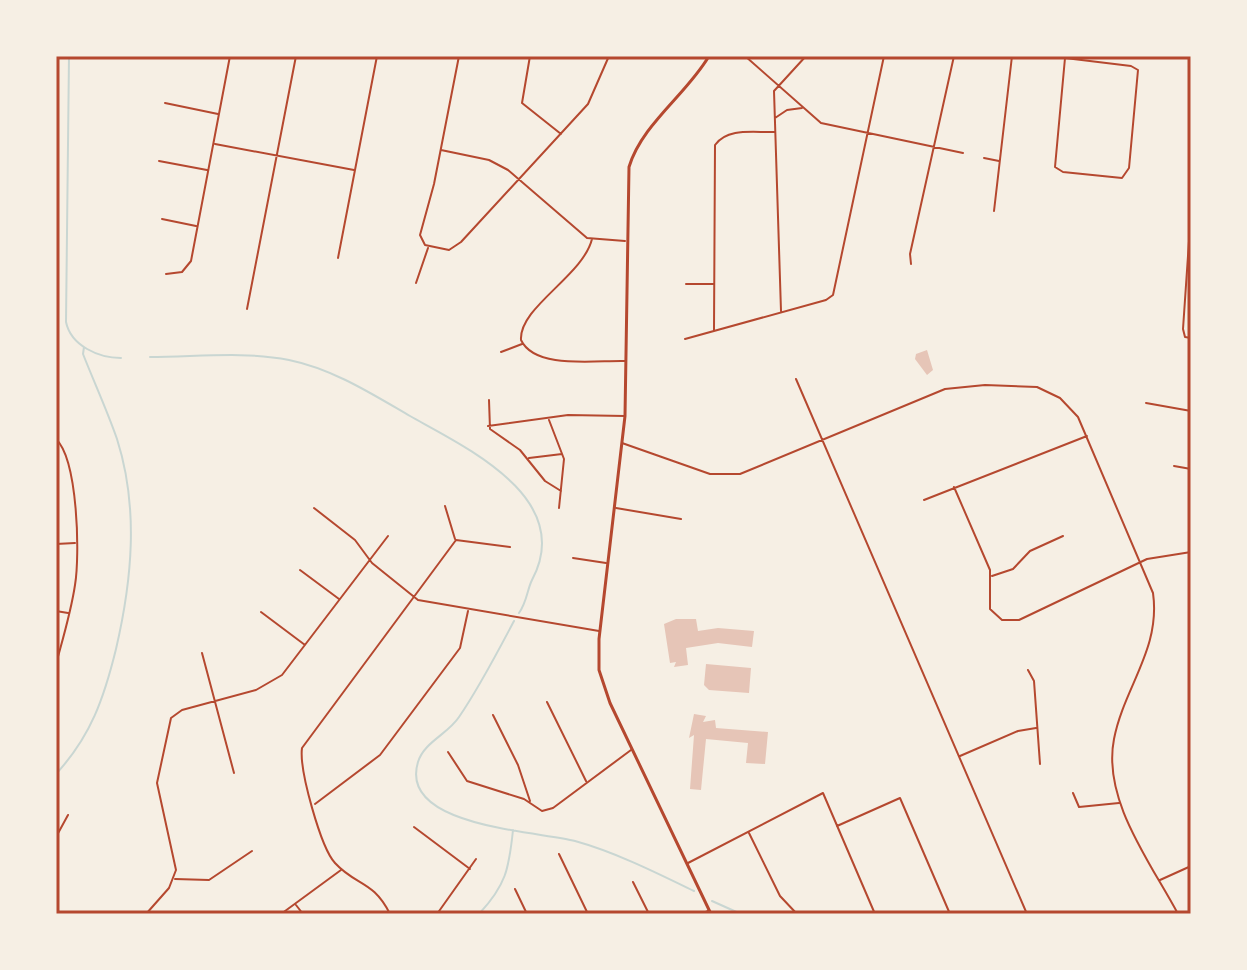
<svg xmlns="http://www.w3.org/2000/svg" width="1247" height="970" font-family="'Varela Round',sans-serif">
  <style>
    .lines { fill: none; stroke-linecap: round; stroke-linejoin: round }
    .stream { stroke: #c9d6d2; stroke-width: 2 }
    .building { fill: #e6c5b7 }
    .minor { stroke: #b5482f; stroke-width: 2 }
    .secondary { stroke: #b5482f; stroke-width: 3 }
    .neatline { fill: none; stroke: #b5482f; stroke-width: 3 }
  </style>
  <rect width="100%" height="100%" fill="#f6efe4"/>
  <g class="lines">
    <path class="stream" d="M69 56 66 322C71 346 99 358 121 358
      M150 357C196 357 244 351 289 360 333 369 372 394 410 416 465 447 576 498 532 580 527 590 527 602 519 613
      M514 621C497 653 479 688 459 717 448 734 424 742 418 762 398 827 537 831 575 841 615 852 657 873 694 891
      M56 774C91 736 104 698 116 649 132 580 139 508 117 439 107 410 94 382 83 354L84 347
      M712 901 741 914
      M479 914C506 885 509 869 513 830"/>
  </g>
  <path class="building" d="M927 350 933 370 927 375 915 359 916 354Z
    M676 619H696L698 631 718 628 754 631 752 647 718 643 686 648 688 665 674 667 676 662 670 663 664 624Z
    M706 664 751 668 749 693 709 690 704 685Z
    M694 714 706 716 703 722 715 720 716 728 768 732 765 764 746 763 748 743 706 739 701 790 690 789 694 735 689 738Z"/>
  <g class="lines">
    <path class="minor" d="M459 56 434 184 420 235 425 245 449 250 461 242 588 104 609 56
      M530 56 522 103 561 134
      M745 56 821 123 963 153
      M1065 58 1131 66 1138 70 1129 168 1122 178 1063 172 1055 167Z
      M165 103 218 114
      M775 118 787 110 802 108
      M215 144 354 170
      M441 150 489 160 508 170 587 238 625 241
      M984 158 999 161
      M159 161 207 170
      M994 211 1012 56
      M1191 212 1183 329 1185 337 1191 338
      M162 219 196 226
      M592 239C583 276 519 307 521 340 535 370 597 360 625 361
      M338 258 377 56
      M911 264 910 254 954 56
      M166 274 182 272 191 261 230 56
      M416 283 428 248
      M686 284H713
      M247 309 296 56
      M781 311 774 91 806 56
      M714 330 715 145C728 127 755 133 775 132
      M685 339 826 300 833 295 884 56
      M501 352 522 344
      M796 379 1027 914
      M489 400 490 429 520 450 545 481 561 491
      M1146 403 1191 411
      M549 420 564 459 559 508
      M488 426 568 415 625 416
      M56 439C78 460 80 555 75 585 71 612 63 638 56 664
      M622 443 710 474H740L945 389 985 385 1037 387 1060 398 1078 417 1153 593C1161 649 1124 687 1114 739 1102 800 1151 863 1178 914
      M529 458 562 454
      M1174 466 1191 469
      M954 487 990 570V609L1002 620H1019L1147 559 1191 552
      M924 500 1087 436
      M445 506 455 539
      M314 508 355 540 372 563 418 600 599 631
      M616 508 681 519
      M56 544 75 543
      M573 558 606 563
      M300 570 339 599
      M992 576 1013 569 1030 551 1063 536
      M56 611 68 613
      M261 612 305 645
      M202 653 234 773
      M1028 670 1034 681 1040 764
      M547 702 586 781
      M493 715 518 765 530 801
      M448 752 467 781 524 799 542 811 553 808 631 750
      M960 756 1018 731 1036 728
      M1073 793 1079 807 1119 803
      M315 804 380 755 460 648 468 611
      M837 826 900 798 950 914
      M414 827 470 869
      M749 833 780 896 797 914
      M56 837 68 815
      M559 854 588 914
      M688 863 823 793 875 914
      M175 879 209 880 252 851
      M1160 880 1191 866
      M633 882 649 914
      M515 889 527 914
      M296 905 303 914
      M146 914 169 888 176 870 157 783 171 718 182 710 256 690 282 675 388 536
      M215 914V912
      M281 914 341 870
      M390 914C373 880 356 886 335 863 321 848 299 770 302 748L456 540 510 547
      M437 914 476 859
      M701 914 708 911"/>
    <path class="secondary" d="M709 56C687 94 642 124 629 167L625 416 599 639V670L610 703 711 914"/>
  </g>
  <rect width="1247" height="970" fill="none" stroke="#f6efe4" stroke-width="116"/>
  <rect x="58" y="58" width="1131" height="854" class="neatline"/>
</svg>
